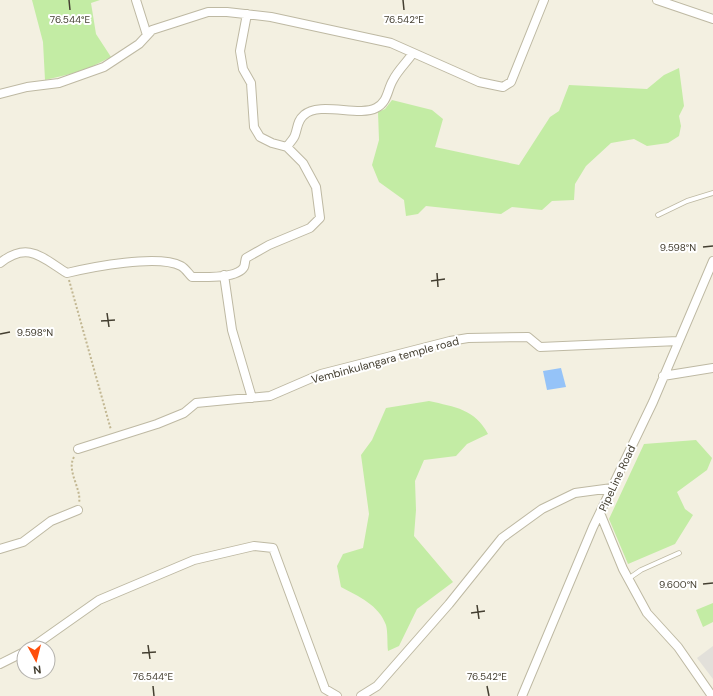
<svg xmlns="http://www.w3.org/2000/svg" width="713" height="696" font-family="'DM Sans',sans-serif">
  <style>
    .green { fill: #c3eca4 }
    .parking { fill: #e2e0da }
    .water { fill: #95c3f8 }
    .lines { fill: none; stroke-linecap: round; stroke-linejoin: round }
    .service-casing { stroke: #beb9a3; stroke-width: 5.5 }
    .minor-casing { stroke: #beb9a3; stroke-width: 10 }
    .path { stroke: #c2b792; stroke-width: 2; stroke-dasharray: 2 2; stroke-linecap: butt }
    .service { stroke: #fff; stroke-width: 4 }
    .minor { stroke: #fff; stroke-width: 8 }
    .ticks { fill: none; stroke: #443f31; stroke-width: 1.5 }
    .labels { text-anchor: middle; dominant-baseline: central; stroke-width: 4; stroke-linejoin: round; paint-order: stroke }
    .street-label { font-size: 11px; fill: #443f31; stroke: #fff }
    .ticks-label { font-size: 10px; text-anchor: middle; fill: #443f31; stroke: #fff; stroke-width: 4; stroke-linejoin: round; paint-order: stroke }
  </style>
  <rect width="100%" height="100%" fill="#f3f0e1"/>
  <path class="green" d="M32 0H100L91 3 96 34 111 57 83 71 45 80 43 42Z
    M679 68 684 106 679 116 681 126 679 136 668 143 647 146 634 139 611 143 586 166 575 184 574 200 552 201 542 210 512 207 501 214 426 206 418 214 406 216 404 200 379 182 372 165 379 140 378 112 385 109 392 100 432 110 443 119 435 147 519 165 550 117 559 111 569 85 647 89 664 75Z
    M429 401C455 407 475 409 488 434L467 444 456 456 424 460 415 481 416 510 414 536 453 582 417 609 399 646 388 651C387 643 388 633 386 625 379 605 358 596 341 587L337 566 343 554 363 548 369 514 361 455 372 440 386 408Z
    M696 440 712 458 707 470 677 492 685 509 693 515 675 544 628 564 609 519 644 444Z
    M713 603V622L703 627 696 610Z"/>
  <path class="parking" d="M713 646V679L697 658Z"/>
  <path class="water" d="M561 368 566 387 547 390 543 371Z"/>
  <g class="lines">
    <defs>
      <path id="service" d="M658 215 687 201 713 193
        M628 579 641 570 679 553"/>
      <path id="minor" d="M136 0 147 35
        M657 0 713 19
        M0 94 27 87 59 83 104 67 139 44 152 30 208 12H227L271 17 391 43 479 82 503 87 511 82 544 0
        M287 147C289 143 294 139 295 135 298 127 297 121 304 115 319 101 359 117 376 108 388 102 387 90 393 80 398 70 407 62 413 53
        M0 263C28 241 41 257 67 273 92 267 158 254 181 266 185 268 188 273 192 277 203 277 237 279 244 267 245 265 245 260 246 258L269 245 310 228 320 218 316 187 303 163 287 147 272 143 260 137 254 127 251 83 243 69 240 51 247 14
        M224 275 232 330 252 398
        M663 376 713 368
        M78 449 157 424 184 413 196 403 270 396 321 374 450 341 468 338 528 337 540 347 678 341
        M600 513 623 569 647 613 678 647 712 696
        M0 549 23 542 51 521 78 510
        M31 648 99 600 194 560 254 546 273 548 325 689 337 696
        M0 664 24 652
        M361 696 377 686 449 604 502 538 542 509 575 493 612 488
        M522 696 593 527 653 402 713 261"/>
    </defs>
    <use href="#service" class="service-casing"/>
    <use href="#minor" class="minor-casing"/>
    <path class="path" d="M69 280 111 430
      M74 457C66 471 82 489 79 503"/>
    <use href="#service" class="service"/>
    <use href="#minor" class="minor"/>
  </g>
  <path class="ticks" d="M69 0 70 10M403 0 404 10M703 247 713 246M437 273 438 287M431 281 445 279M107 313 109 327M101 321 115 320M0 334 10 332M703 584 713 583M477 605 479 619M471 613 485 611M148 645 150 659M142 653 156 652M153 686 154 696M487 686 489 696"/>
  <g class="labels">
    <g class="street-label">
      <text transform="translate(385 360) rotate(-15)">Vembinkulangara temple road</text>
      <text transform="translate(617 478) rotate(-65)">PipeLine Road</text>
    </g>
  </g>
  <g class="ticks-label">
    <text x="70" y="23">76.544°E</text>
    <text x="404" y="23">76.542°E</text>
    <text x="678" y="251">9.598°N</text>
    <text x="35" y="336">9.598°N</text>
    <text x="678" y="588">9.600°N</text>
    <text x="153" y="680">76.544°E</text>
    <text x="487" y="680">76.542°E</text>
  </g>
  <g transform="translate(36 660) rotate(173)"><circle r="19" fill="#ffffff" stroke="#b4b2ad"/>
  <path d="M0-3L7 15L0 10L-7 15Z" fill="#ff4f0c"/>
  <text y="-6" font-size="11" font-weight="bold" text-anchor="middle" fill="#443f31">N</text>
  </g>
</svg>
